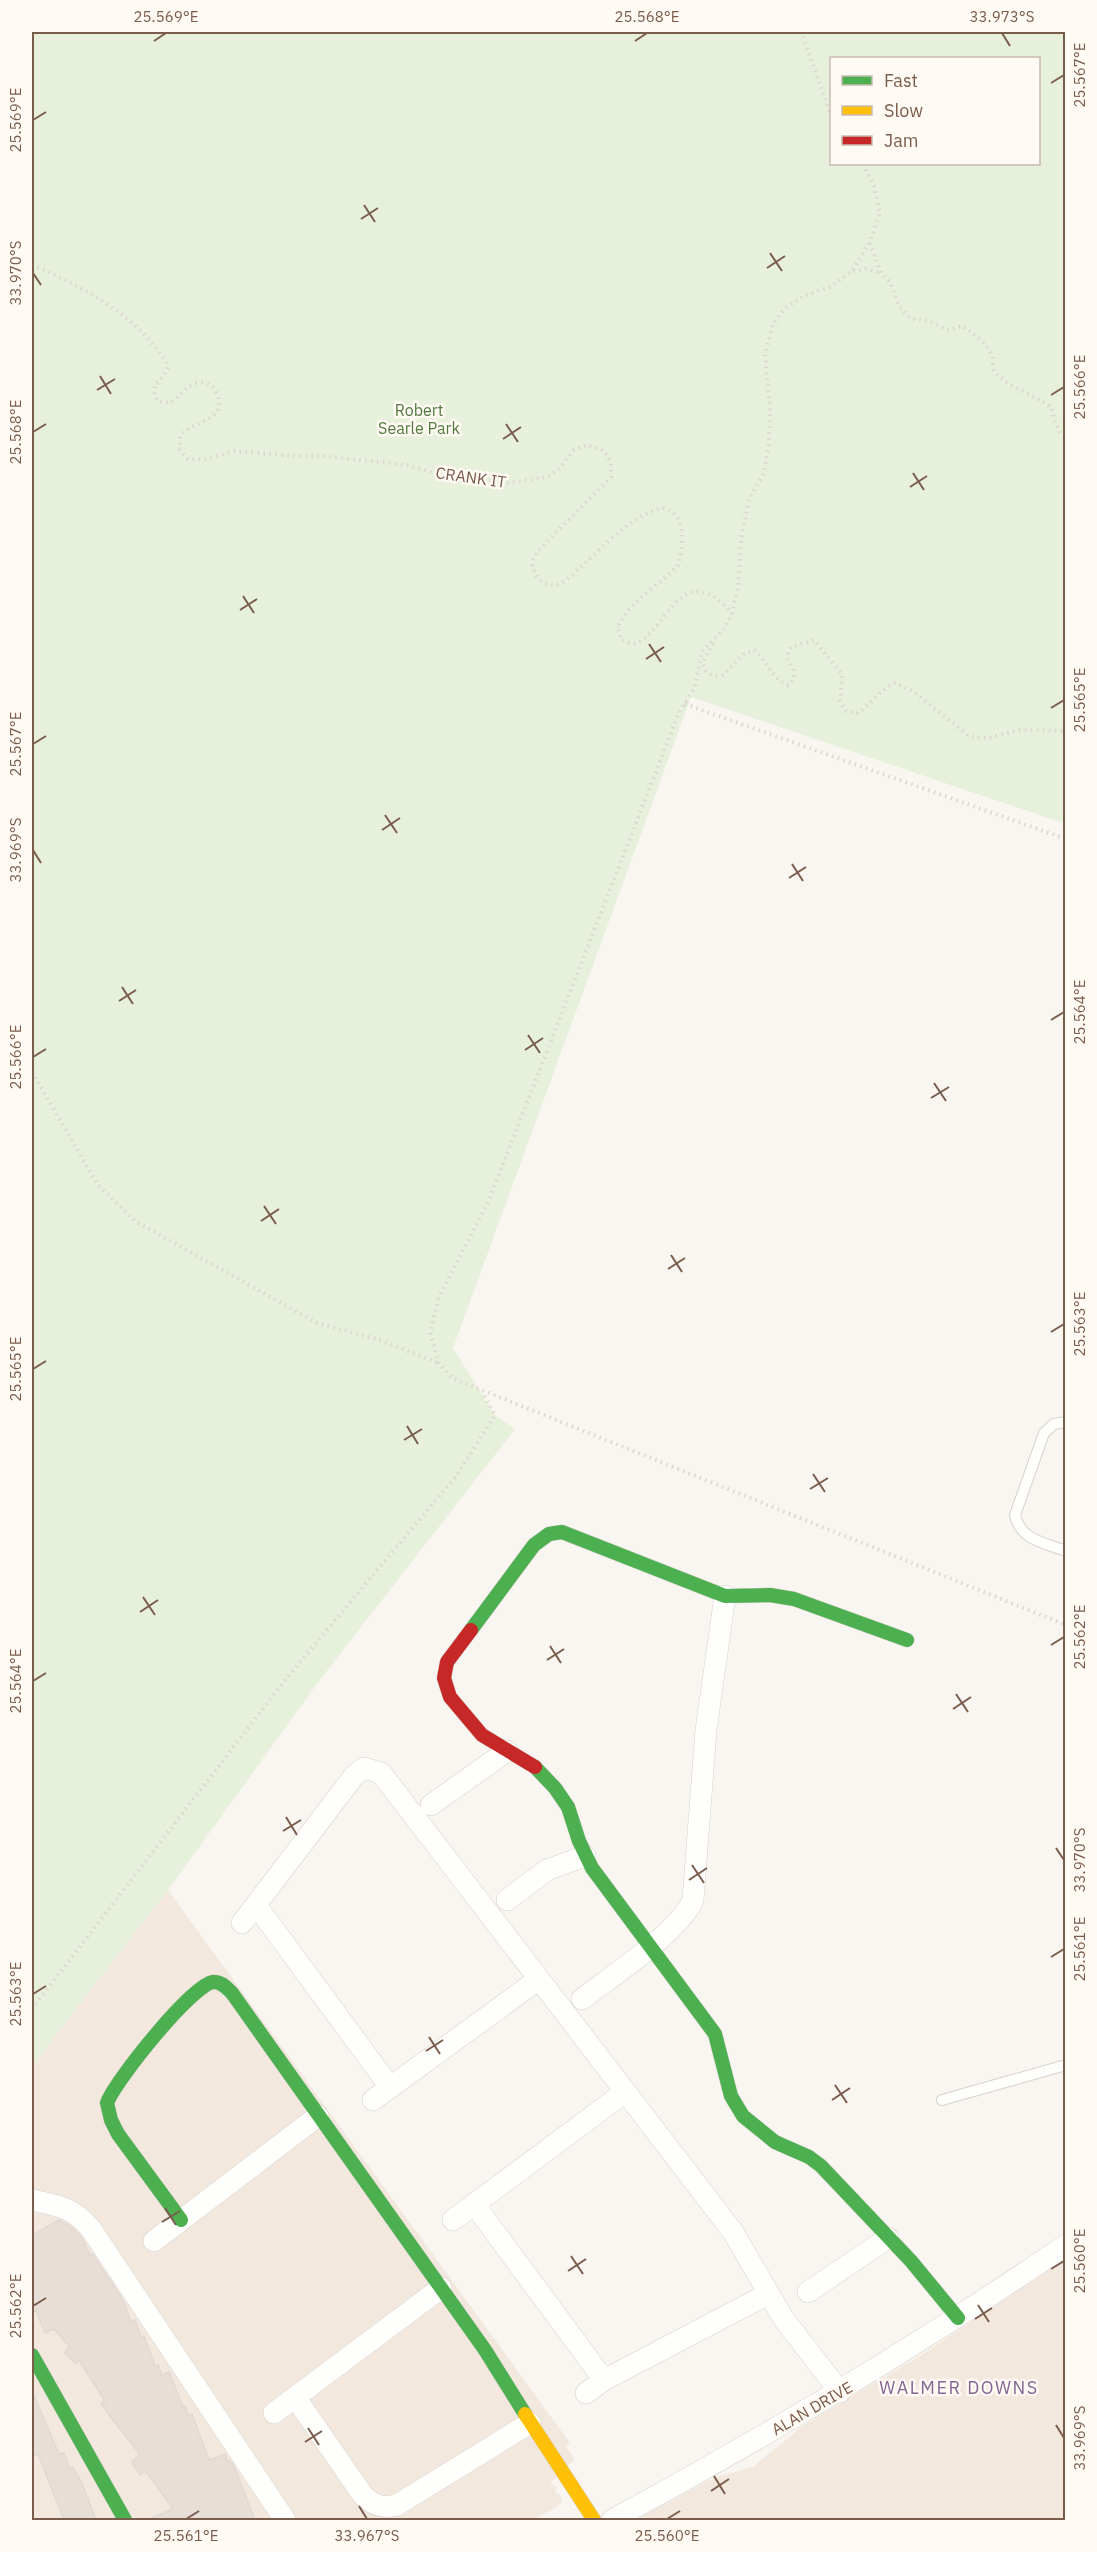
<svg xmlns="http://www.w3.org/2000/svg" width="1097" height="2552" font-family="'IBM Plex Sans',sans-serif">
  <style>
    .residential { fill: #f2e8de }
    .green { fill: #e7f0db; fill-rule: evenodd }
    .building { fill: #e6ded7; stroke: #e2d8d2; stroke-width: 1.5 }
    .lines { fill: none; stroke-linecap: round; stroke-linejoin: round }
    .lane-casing { stroke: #d7d1cb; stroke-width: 12 }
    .street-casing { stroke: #d7d1cb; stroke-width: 22 }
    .fast-casing { stroke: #d9d2cb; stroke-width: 15 }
    .slow-casing { stroke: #d9d2cb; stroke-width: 15 }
    .jam-casing { stroke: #d9d2cb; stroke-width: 15 }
    .path { stroke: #dcd5d0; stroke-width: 4; stroke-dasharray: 1.5 4.5; stroke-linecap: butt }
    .lane { stroke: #fefefd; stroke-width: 10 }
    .street { stroke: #fefefd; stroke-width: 21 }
    .fast { stroke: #4caf50; stroke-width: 14 }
    .slow { stroke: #ffc107; stroke-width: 14 }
    .jam { stroke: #c62828; stroke-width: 14 }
    .ticks { fill: none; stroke: #7a5c4d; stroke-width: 2 }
    .labels { text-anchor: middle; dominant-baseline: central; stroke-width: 5; stroke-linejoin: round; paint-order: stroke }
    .park-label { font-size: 16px; fill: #537a41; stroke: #fffaf3 }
    .street-label { font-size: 16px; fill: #7a5c4d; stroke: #fffaf3 }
    .neighbourhood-label { font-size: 18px; letter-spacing: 1.5px; fill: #846695; stroke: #fffaf3 }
    .neatline { fill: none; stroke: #7a5c4d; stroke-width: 2 }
    .ticks-label { font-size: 15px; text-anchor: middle; fill: #7a5c4d }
  </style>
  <rect width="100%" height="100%" fill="#f9f5f0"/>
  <path class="residential" d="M168 1890 570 2443 566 2447 575 2459 550 2483 557 2487 555 2491 561 2496 562 2501 557 2507 532 2520H32V2066Z
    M1065 2259V2520H635L716 2477 753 2467 803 2426 926 2352Z"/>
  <path class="green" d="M32 32H1065L1066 824 691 697 453 1348 495 1415 515 1429 319 1681 168 1890 32 2066ZM832 58H1038V164H832Z"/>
  <path class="building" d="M58 2220 70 2226 81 2237 90 2255 92 2254 123 2300 131 2322 135 2320 141 2337 144 2336 155 2366 158 2365 162 2375 169 2372 183 2407 185 2406 188 2415 192 2414 209 2460 225 2454 228 2462 230 2461 234 2466 255 2520H147L173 2509 146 2471 140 2475 132 2462 140 2454 109 2415 101 2403 105 2401 79 2360 76 2363 65 2353 69 2346 54 2329 45 2333 36 2311 32 2312V2236Z
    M32 2391 59 2454 64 2453 70 2469 73 2467 82 2483 96 2520H64L38 2454 32 2456Z"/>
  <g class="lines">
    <defs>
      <path id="lane" d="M1066 1422 1054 1424 1044 1433 1015 1515C1020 1540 1045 1543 1066 1551
        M942 2100 1066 2065"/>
      <path id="street" d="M431 1805 507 1751
        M507 1900 547 1870 585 1856
        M256 1905 390 2087
        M242 1923 354 1776 364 1768 381 1773 733 2232 783 2318 840 2392
        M582 1999C613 1975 677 1934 693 1900L706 1730 725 1596
        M373 2100 539 1979
        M32 2200C59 2206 72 2207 91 2229L285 2520
        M474 2204 604 2380
        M453 2220 625 2092
        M154 2241 318 2116
        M808 2292 888 2238
        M586 2393 604 2380 768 2294
        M295 2397 362 2494C372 2505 382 2509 397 2505L530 2423
        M274 2413 441 2288
        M612 2520C768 2436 919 2345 1066 2245"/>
      <path id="fast" d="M471 1630 534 1545 549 1534 562 1532 725 1596 770 1595 794 1599 907 1640
        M535 1767 555 1788 568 1807 579 1841 592 1868 715 2034 731 2096 743 2116 775 2142 809 2157 821 2166 911 2261 958 2318
        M181 2220 118 2134 111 2120 107 2103C115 2081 191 1986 213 1982 221 1981 227 1988 232 1993L485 2350 525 2414
        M32 2355 125 2520"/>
      <path id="slow" d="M525 2414 594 2520"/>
      <path id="jam" d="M471 1630 447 1662 444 1678 450 1697 482 1735 535 1767"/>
    </defs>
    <use href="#lane" class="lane-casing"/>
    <use href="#street" class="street-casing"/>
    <use href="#fast" class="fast-casing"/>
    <use href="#slow" class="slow-casing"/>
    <use href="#jam" class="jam-casing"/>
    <path class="path" d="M799 32 803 37 832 118
      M863 164 874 186 880 213 870 242 852 271 830 287 806 295 785 308 773 324 765 354 770 410 769 443 764 473 749 499 741 539 738 588 732 613 725 628 702 651 695 687 678 715 489 1200 439 1297 430 1333 439 1363 452 1378 1066 1625
      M870 243 881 273 890 282 899 306 910 318 929 321 947 330 963 326C973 334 988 343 992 356 994 360 992 366 994 370 1003 386 1038 396 1052 408L1055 422 1062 436 1066 438
      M32 265C65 278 117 306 142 332 151 341 158 352 166 361L168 367 163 377 155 384 154 395 158 401 170 403C181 396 190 379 206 383 212 385 216 391 218 397 226 421 191 421 180 436V450L188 459H205L235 451 296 456H323L407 465 431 472 506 483 548 477 560 468 574 450 587 445 601 449 607 455 611 463V477L538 551 532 561C532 575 544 589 559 584 568 580 577 570 584 564 606 544 633 514 663 508 688 514 683 545 678 565 660 586 628 601 618 627L621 640 632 644C662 639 673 577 710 595 718 598 726 607 732 613
      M853 271 866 269 880 273
      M713 643 703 663C705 675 713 677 723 675L745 653 754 650C768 661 771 678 788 685L794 678V670L787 657 791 647 814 640 842 674 840 701 846 711 856 714C871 705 879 690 895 683L913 691 970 737 987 738 1019 730 1066 731
      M685 704 1066 839
      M32 1072 98 1185 135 1221 317 1323 380 1340 438 1363
      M32 2009 285 1680 457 1475 495 1415 482 1392"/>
    <use href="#lane" class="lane"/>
    <use href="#street" class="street"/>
    <use href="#fast" class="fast"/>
    <use href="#slow" class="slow"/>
    <use href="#jam" class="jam"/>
  </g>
  <path class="ticks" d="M1002 33 1010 46M154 41 166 33M635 41 647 33M1051 83 1064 75M33 120 46 112M364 205 375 222M361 219 378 208M770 253 782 271M767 268 785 256M33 273 41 285M100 376 111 394M97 390 115 379M1051 395 1064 387M506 424 518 442M33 432 46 424M503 439 521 427M913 473 924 490M910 487 927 476M243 596 254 613M240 610 257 599M649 644 661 662M646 659 664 647M1051 708 1064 700M33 744 46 736M385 815 397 833M382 830 400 818M33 850 41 863M792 864 803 881M789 878 806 867M122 987 133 1004M119 1001 136 990M1051 1020 1064 1012M528 1035 540 1053M525 1050 543 1038M33 1057 46 1049M934 1083 946 1101M931 1098 949 1087M264 1206 276 1224M261 1221 279 1209M671 1255 682 1272M668 1269 685 1258M1051 1332 1064 1324M33 1369 46 1361M407 1426 418 1444M404 1440 422 1429M813 1474 825 1492M810 1489 828 1478M143 1597 155 1615M140 1612 158 1600M1051 1645 1064 1637M550 1646 561 1663M547 1660 564 1649M33 1681 46 1673M956 1694 968 1712M953 1709 971 1697M286 1817 297 1835M283 1831 301 1820M1056 1848 1064 1860M692 1865 704 1883M689 1880 707 1868M1051 1957 1064 1949M33 1994 46 1986M429 2037 440 2054M426 2051 443 2040M835 2085 847 2103M832 2100 850 2088M165 2208 176 2225M162 2222 180 2211M571 2256 583 2274M1051 2269 1064 2261M568 2271 586 2259M978 2305 989 2322M33 2306 46 2298M975 2319 992 2308M1056 2425 1064 2438M308 2428 319 2445M305 2442 322 2431M714 2476 725 2494M711 2491 729 2479M359 2506 367 2519M186 2519 199 2511M667 2519 680 2511"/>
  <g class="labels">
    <g class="park-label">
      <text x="419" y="410">Robert<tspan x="419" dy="18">Searle Park</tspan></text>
    </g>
    <g class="street-label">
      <text transform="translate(471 477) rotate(8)">CRANK IT</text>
      <text transform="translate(812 2408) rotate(-30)">ALAN DRIVE</text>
    </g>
    <g class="neighbourhood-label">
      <text x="959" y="2387">WALMER DOWNS</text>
    </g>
  </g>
  <rect width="1097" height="2552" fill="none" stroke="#fffaf3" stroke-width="66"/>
  <rect x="830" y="57" width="210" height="108" fill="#fffaf3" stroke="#cabbb1" stroke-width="1.5"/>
  <rect x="842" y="76" width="30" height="9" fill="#4caf50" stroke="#cabbb1" stroke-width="1.5"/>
  <text x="884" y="87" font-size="18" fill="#7a5c4d">Fast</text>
  <rect x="842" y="106" width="30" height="9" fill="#ffc107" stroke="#cabbb1" stroke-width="1.5"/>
  <text x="884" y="117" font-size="18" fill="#7a5c4d">Slow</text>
  <rect x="842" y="136" width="30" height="9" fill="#c62828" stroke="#cabbb1" stroke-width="1.5"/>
  <text x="884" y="147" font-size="18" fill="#7a5c4d">Jam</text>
  <rect x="33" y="33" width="1031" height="2486" class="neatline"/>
  <g class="ticks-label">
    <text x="166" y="22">25.569°E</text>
    <text x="647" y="22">25.568°E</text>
    <text x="1002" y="22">33.973°S</text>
    <text transform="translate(1080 75) rotate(-90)" y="5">25.567°E</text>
    <text transform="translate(16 120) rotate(-90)" y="5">25.569°E</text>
    <text transform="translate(16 273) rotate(-90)" y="5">33.970°S</text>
    <text transform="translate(1080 387) rotate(-90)" y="5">25.566°E</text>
    <text transform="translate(16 432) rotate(-90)" y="5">25.568°E</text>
    <text transform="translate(1080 700) rotate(-90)" y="5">25.565°E</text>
    <text transform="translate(16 744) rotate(-90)" y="5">25.567°E</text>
    <text transform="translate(16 850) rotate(-90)" y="5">33.969°S</text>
    <text transform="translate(1080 1012) rotate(-90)" y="5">25.564°E</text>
    <text transform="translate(16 1057) rotate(-90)" y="5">25.566°E</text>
    <text transform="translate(1080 1324) rotate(-90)" y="5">25.563°E</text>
    <text transform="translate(16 1369) rotate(-90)" y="5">25.565°E</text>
    <text transform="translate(1080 1637) rotate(-90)" y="5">25.562°E</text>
    <text transform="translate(16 1681) rotate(-90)" y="5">25.564°E</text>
    <text transform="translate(1080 1860) rotate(-90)" y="5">33.970°S</text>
    <text transform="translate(1080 1949) rotate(-90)" y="5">25.561°E</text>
    <text transform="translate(16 1994) rotate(-90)" y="5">25.563°E</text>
    <text transform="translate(1080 2261) rotate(-90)" y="5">25.560°E</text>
    <text transform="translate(16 2306) rotate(-90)" y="5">25.562°E</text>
    <text transform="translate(1080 2438) rotate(-90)" y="5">33.969°S</text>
    <text x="186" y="2541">25.561°E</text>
    <text x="367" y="2541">33.967°S</text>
    <text x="667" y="2541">25.560°E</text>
  </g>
</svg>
